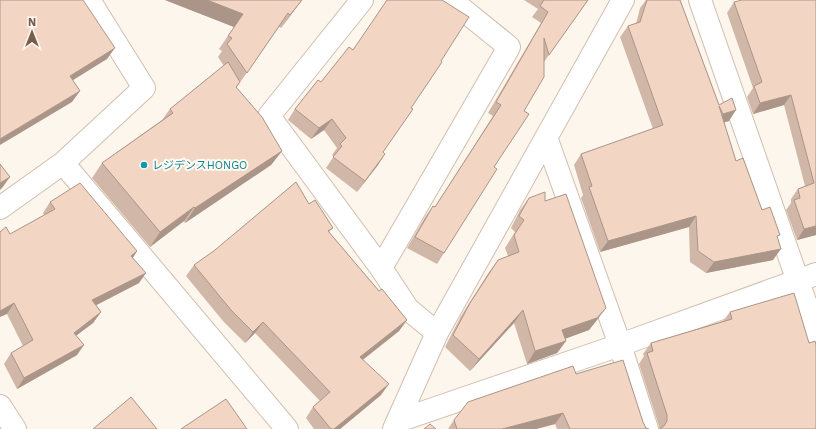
<svg xmlns="http://www.w3.org/2000/svg" width="816" height="429" font-family="'Work Sans','Noto Sans JP',sans-serif">
  <style>
    .lines { fill: none; stroke-linecap: round; stroke-linejoin: round }
    .street-casing { stroke: #d1beb0; stroke-width: 24 }
    .street { stroke: #fff; stroke-width: 22 }
    .wall { fill: #d1b7a8 }
    .shaded-wall { fill: #aa9588 }
    .building { fill: #f3d5c3; stroke: #aa9588 }
    .culture-dot { fill: #0f9aa8; stroke: #fffaf3; stroke-width: 1.5 }
    .labels { text-anchor: middle; dominant-baseline: central; stroke-width: 4; stroke-linejoin: round; paint-order: stroke }
    .culture-label { font-size: 11px; fill: #0d838f; stroke: #fffaf3; text-anchor: start }
  </style>
  <rect width="100%" height="100%" fill="#fdf6ec"/>
  <g class="lines">
    <defs>
      <path id="street" d="M362 0 269 116 381 268 408 309 437 333
        M700 0 816 333
        M547 140 620 345 647 429
        M63 163 287 429
        M0 208 63 163 144 88 89 0
        M381 268 509 47 451 0
        M0 406 15 429
        M398 421 620 345 816 274
        M394 429 437 333 623 0"/>
    </defs>
    <use href="#street" class="street-casing"/>
    <use href="#street" class="street"/>
  </g>
  <path class="wall" d="M165 0H302L281 28 279 27 236 88 282 151 271 165 185 223 184 221 150 247 92 178 102 163 162 120 170 109 224 66 218 57 222 51 219 49 234 27Z
    M524 0H588L544 62 524 111 494 167 444 253 437 264 407 248 425 217 433 206 435 207 493 116 488 113 541 23 532 17 538 9Z
    M646 0H680L719 105 729 121 724 122 736 161 778 239 773 260 706 273 690 262 689 227 600 252 581 198 583 195 574 165 581 154 653 129 620 37 628 26 636 24 640 8Z
    M816 0V235L797 240 786 210 791 203V199L798 189 805 186 784 105 753 114 747 97 753 88 727 13 734 2Z
    M321 82 411 108 383 152 378 165 357 192 326 168 334 156 332 155 337 148 324 130 311 139 288 120 295 109Z
    M529 198 545 201 597 320 589 330 565 338 566 341 557 353 527 364 514 323 470 371 445 347 461 316 489 272 498 260 508 256 505 248 515 232 511 228 520 210Z
    M50 202 137 251 133 258 139 283 96 305 101 312 93 323 76 336 77 355 17 389 4 364 11 353 23 346 7 314 44 215 43 213Z
    M309 204 333 228 329 232 379 291 407 320 399 331 363 360 381 395 340 429H314L306 418 313 407 320 401 255 333 245 343 223 321 186 276 194 265Z
    M730 312 809 343 816 429H659V426L639 364 644 356 643 354 651 343 723 321Z
    M576 374 643 422 646 428 649 429H557L555 424 536 429H448L454 420Z"/>
  <path class="shaded-wall" d="M165 0H207L243 14 234 27Z
    M302 0 281 28 290 15Z
    M115 48 107 59 62 87 70 76Z
    M80 91 72 102 0 145V139Z
    M791 95 784 105 753 114 760 103Z
    M736 110 729 121 715 125 723 114Z
    M332 119 324 130 311 139 319 128Z
    M282 151 271 165 185 223 195 208Z
    M385 154 378 165 357 192 365 181Z
    M10 177 2 188 0 190V183Z
    M194 207 184 221 150 247 160 232Z
    M696 216 689 227 600 252 608 241Z
    M816 226V235L797 240 804 229Z
    M781 249 773 260 706 273 714 262Z
    M137 251 130 262 131 256Z
    M146 273 139 283 85 311 92 300Z
    M14 303 7 314 0 317V311Z
    M606 308 597 320 589 330 554 343 562 330Z
    M523 310 514 323 470 371 479 359Z
    M101 312 93 323 66 343 74 333Z
    M407 320 399 331 352 368 360 357Z
    M263 322 255 333 245 343 253 332Z
    M566 341 557 353 527 364 535 351Z
    M84 345 77 355 17 389 24 378Z
    M389 384 381 395 340 429H334Z
    M563 413 555 424 536 429H502Z"/>
  <path class="building" d="M0 0H83L115 48 70 76 80 91 0 139Z
    M207 0H302L290 15 288 13 247 73 227 44 232 38 228 36 243 14Z
    M387 0H442L469 17 441 61 442 62 411 108 413 109 383 152 385 154 365 181 333 157 342 146 340 144 346 138 332 119 319 128 295 109 318 80 321 82 349 47 353 50Z
    M544 0H588L549 55 544 38V77L524 111 529 114 494 167 497 169 444 253 415 237 433 206 435 207 501 105 496 102 548 12 540 6Z
    M647 0H680L719 105 732 98 736 110 723 114 719 106 736 161 743 158 762 210 770 207 780 235 777 236 781 249 714 262 698 251 696 216 608 241 589 187 592 186 581 154 663 125 628 26 640 22Z
    M742 0H816V226L804 229 794 200 800 198 798 189 814 183 791 95 760 103 754 86 762 82 734 2Z
    M228 62 240 82 236 87 262 117 282 151 195 208 194 207 160 232 102 163 173 113 170 109Z
    M0 164 10 177 0 183Z
    M296 182 309 204 315 200 333 228 328 231 379 291 382 289 407 320 360 357 389 384 334 429H331L313 407 330 392 263 322 253 332 231 310 194 265 215 250Z
    M80 183 137 251 131 256 146 273 92 300 101 312 74 333 84 345 24 378 11 353 33 340 14 303 0 311V232L6 227 10 234 55 209 50 202Z
    M545 192V201L566 194 606 308 597 318 562 330 566 341 535 351 523 310 479 359 453 335 470 303 498 260 519 252 514 235 524 220 519 216 529 198Z
    M794 293 809 343 815 341 816 345V429H660L664 426 667 421V415L647 353 653 351 651 343 732 319 730 312Z
    M623 360 643 422 646 428 649 429H570L563 413 502 429H503H457L454 420 468 402 573 366 576 374Z
    M131 397 157 429H93Z
    M226 399 247 429H181Z
    M430 424 436 429H424Z"/>
  <circle class="culture-dot" cx="144" cy="165" r="4"/>
  <g class="labels">
    <g class="culture-label">
      <text x="152" y="165">レジデンスHONGO</text>
    </g>
  </g>
  <g transform="translate(32 32)" stroke="#fffaf3" stroke-width="3" paint-order="stroke">
  <path d="M0-3L7 15L0 10L-7 15Z" fill="#7a5c4d"/>
  <text y="-6" font-size="11" font-weight="bold" text-anchor="middle" fill="#7a5c4d">N</text>
  </g>
</svg>
